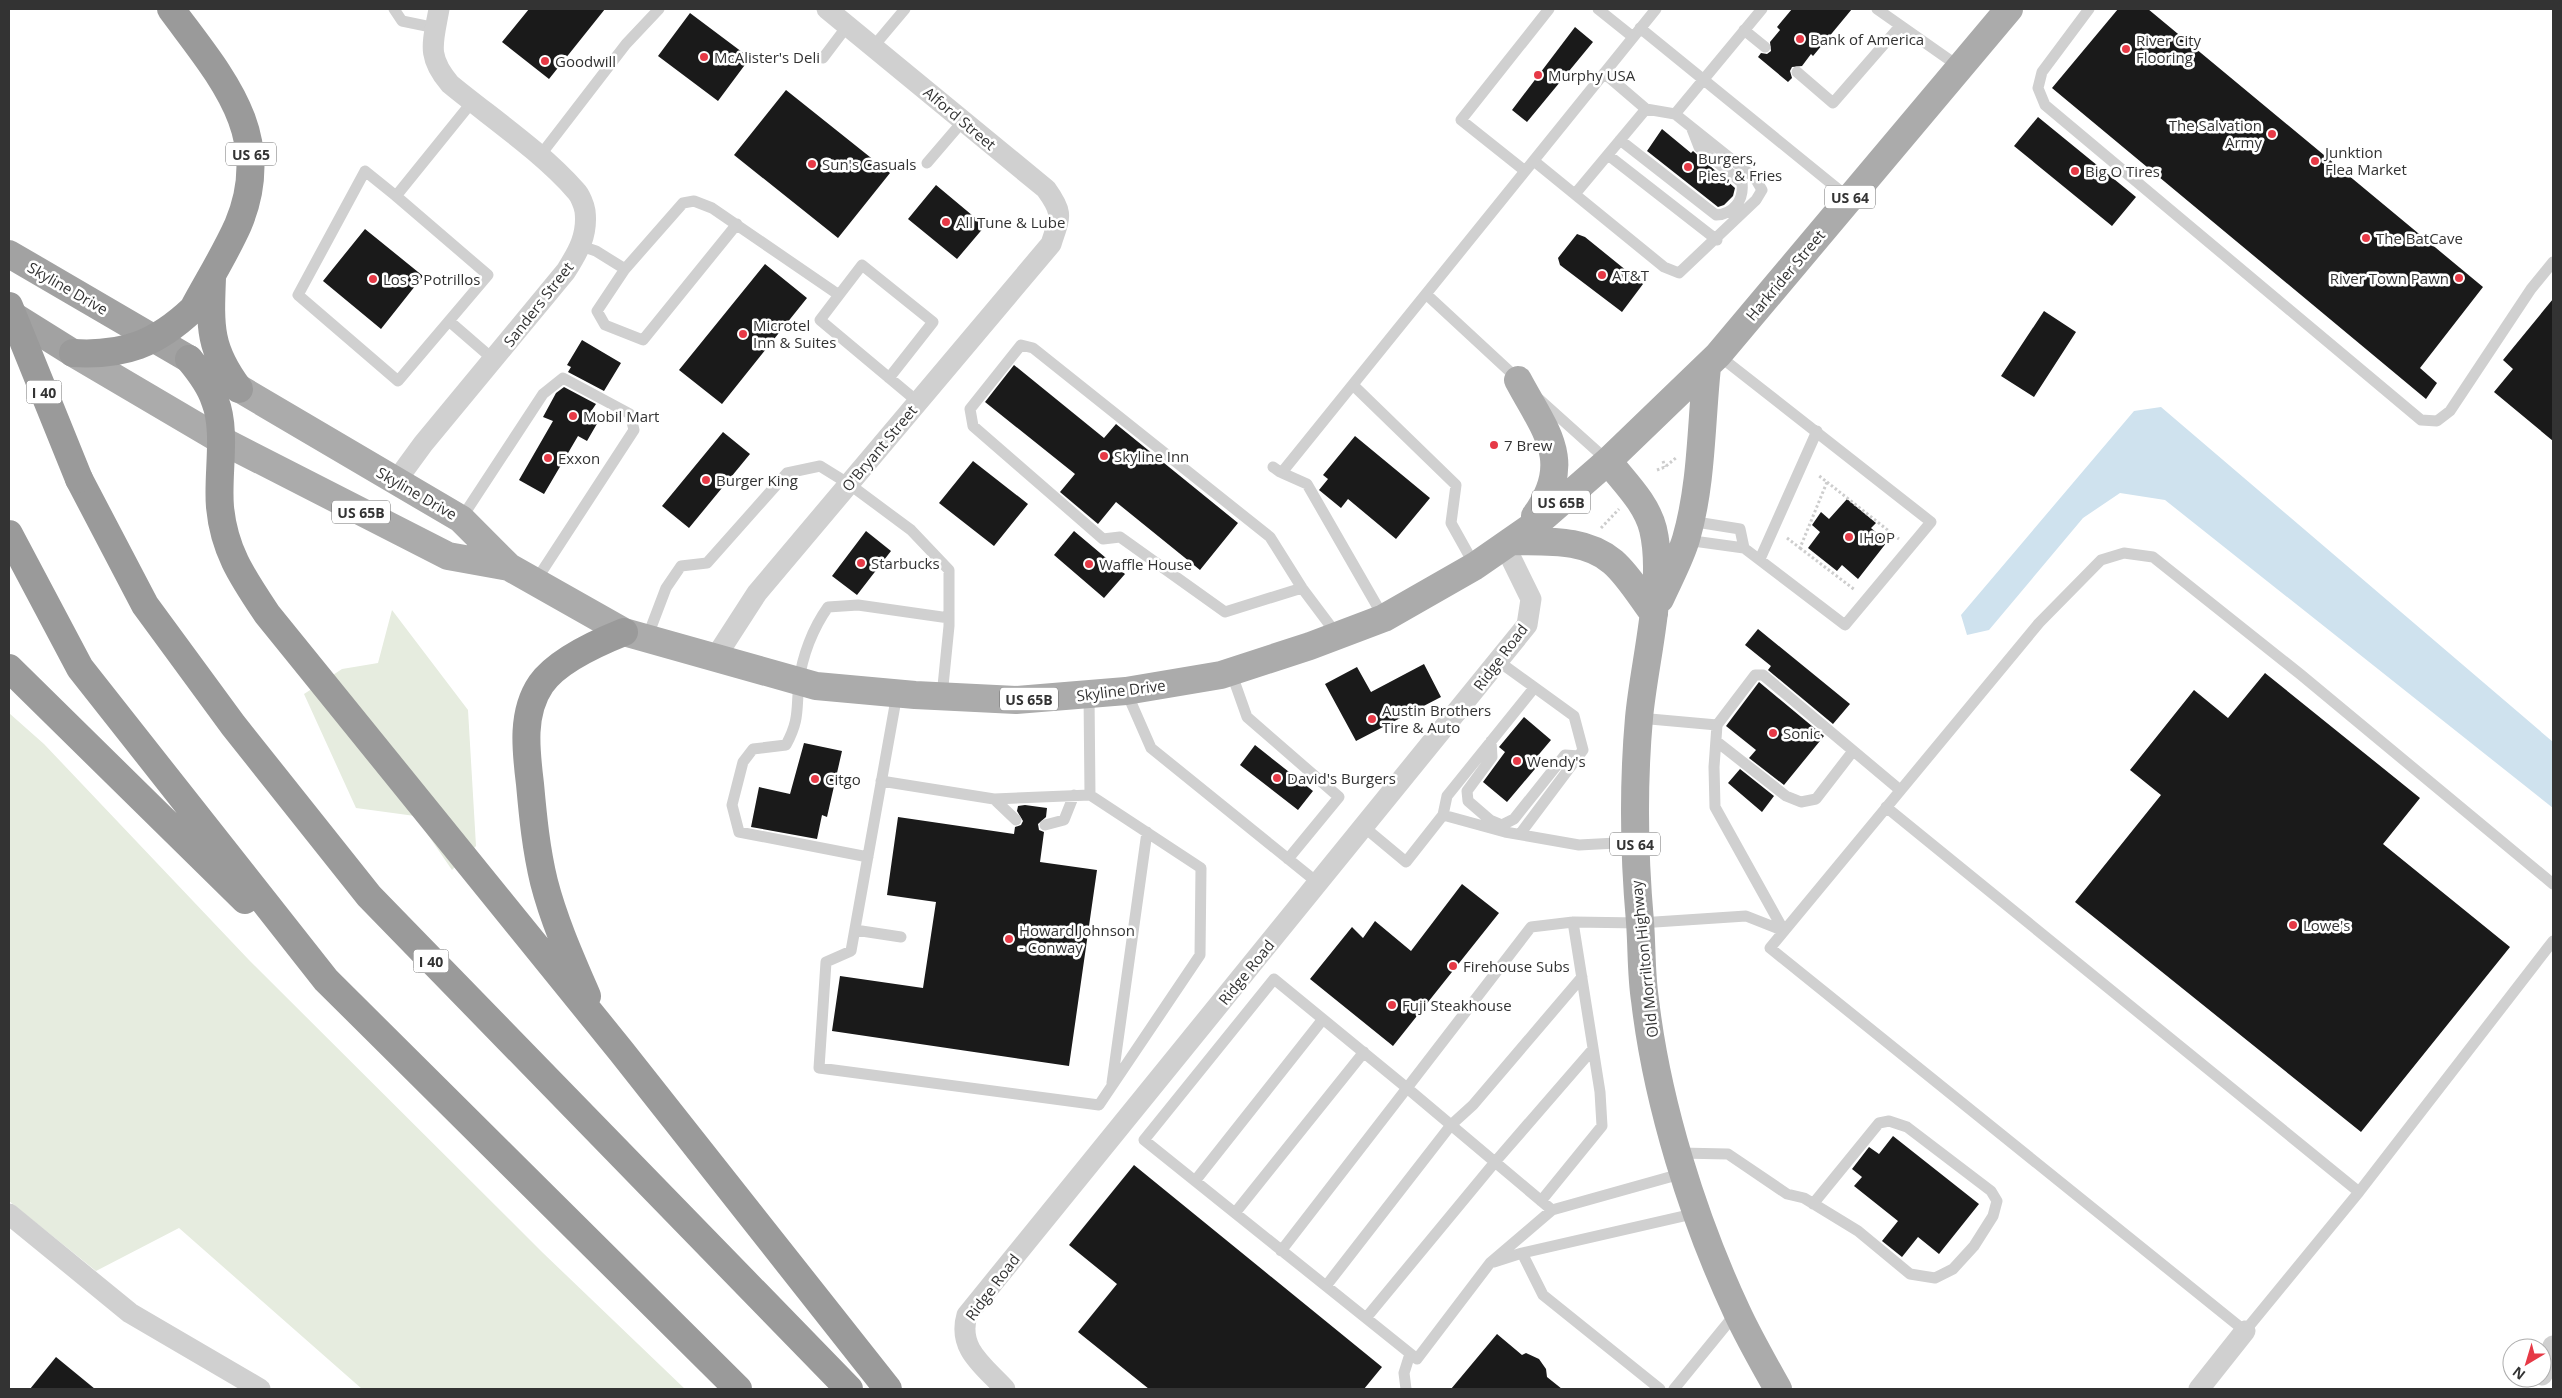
<svg xmlns="http://www.w3.org/2000/svg" width="2562" height="1398" font-family="'Open Sans',sans-serif">
  <style>
    .green { fill: #e6ecdf }
    .water { fill: #cfe2ee }
    .building { fill: #1a1a1a }
    .lines { fill: none; stroke-linecap: round; stroke-linejoin: round }
    .path { stroke: #cdcdcd; stroke-width: 3; stroke-dasharray: 2.5 2.5; stroke-linecap: butt }
    .service { stroke: #d0d0d0; stroke-width: 11 }
    .minor { stroke: #d0d0d0; stroke-width: 21 }
    .primary { stroke: #ababab; stroke-width: 28 }
    .trunk { stroke: #a2a2a2; stroke-width: 28 }
    .motorway { stroke: #9a9a9a; stroke-width: 28 }
    .motorway-bridge { stroke: #9a9a9a; stroke-width: 28 }
    .poi-dot { fill: #e63946; stroke: #fff; stroke-width: 2 }
    .labels { text-anchor: middle; dominant-baseline: central; stroke-width: 5; stroke-linejoin: round; paint-order: stroke }
    .shield { fill: #fff; stroke: #707070; stroke-width: 1 }
    .shield-label { font-size: 14px; font-weight: bold; fill: #333 }
    .poi-label { font-size: 15px; fill: #333; stroke: #fff; text-anchor: start }
    .street-label { font-size: 15px; fill: #333; stroke: #fff }
  </style>
  <rect width="100%" height="100%" fill="#fff"/>
  <path class="green" d="M392 610 468 710 476 846 452 870 415 816 356 808 304 694 342 669 378 663Z
    M9 713 44 744 249 960 542 1252 685 1389H362L179 1228 96 1271 9 1201Z"/>
  <path class="water" d="M2161 407 2553 742V808L2165 500 2120 493 2083 518 1989 630 1967 635 1961 615 2134 411Z"/>
  <path class="building" d="M529 9H605L549 79 502 42Z
    M1792 9H1852L1813 56 1811 54 1802 66 1792 67 1790 71 1792 78 1788 82 1758 57 1761 53 1767 54 1771 51 1770 42 1780 30 1777 27Z
    M2118 9H2148L2483 287 2420 368 2437 383 2426 399 2052 88Z
    M690 13 750 58 718 101 658 56Z
    M1575 27 1593 42 1527 122 1512 110Z
    M786 90 890 173 838 238 734 155Z
    M2038 117 2136 197 2112 226 2014 146Z
    M1662 129 1691 153 1693 151 1735 188 1733 196 1724 205 1718 207 1647 151Z
    M936 185 985 226 957 259 908 219Z
    M365 229 423 276 381 329 323 281Z
    M1577 234 1585 237 1643 284 1622 312 1560 265 1558 258Z
    M765 264 807 298 722 404 679 370Z
    M2553 299V441L2494 392 2513 369 2503 360Z
    M2044 311 2076 332 2034 397 2001 376Z
    M582 340 621 363 604 391 568 372 571 367 567 365Z
    M1014 365 1104 438 1116 424 1238 523 1200 570 1116 502 1098 524 1060 492 1075 474 985 402Z
    M564 387 596 404 592 410 602 415 587 441 578 436 544 494 519 480 553 421 543 417 556 393Z
    M723 432 750 454 689 528 662 506Z
    M1355 436 1430 498 1396 539 1348 499 1341 508 1319 490 1328 479 1323 475Z
    M973 461 1028 504 994 546 939 503Z
    M1847 499 1876 523 1871 528 1887 542 1858 579 1842 565 1837 571 1808 548 1820 532 1812 525 1821 512 1829 519Z
    M866 531 891 551 857 595 832 576Z
    M1074 531 1125 574 1104 598 1054 555Z
    M1758 629 1850 704 1833 724 1768 670 1771 666 1745 645Z
    M1424 664 1441 697 1356 741 1325 684 1357 667 1371 692Z
    M2265 673 2420 798 2383 844 2510 947 2361 1132 2075 902 2161 795 2130 770 2194 690 2228 718Z
    M1759 682 1824 736 1784 785 1749 758 1756 750 1726 726Z
    M1524 717 1551 740 1535 759 1540 763 1507 802 1483 782 1505 752 1499 747Z
    M804 743 842 751 827 817 822 815 817 839 751 827 759 787 790 794Z
    M1255 745 1313 791 1298 810 1240 765Z
    M1740 769 1774 796 1762 812 1728 783Z
    M1025 805 1047 808 1046 817 1038 824 1039 830 1044 832 1040 862 1097 870 1069 1066 832 1031 840 976 923 988 936 902 887 895 898 817 1014 834 1015 827 1021 825 1023 821 1017 811 1018 806Z
    M1462 884 1499 913 1393 1046 1310 979 1352 927 1363 938 1375 921 1411 951Z
    M1893 1136 1979 1204 1939 1254 1918 1237 1902 1257 1882 1241 1898 1221 1854 1186 1862 1177 1852 1169 1869 1147 1879 1154Z
    M1134 1165 1382 1367 1364 1389H1149L1078 1332 1117 1284 1069 1245Z
    M1497 1334 1522 1355 1526 1353 1539 1359 1546 1369 1547 1377 1562 1389H1451Z
    M56 1357 95 1389H30Z"/>
  <g class="lines">
    <path class="path" d="M1663 461 1665 467
      M1657 470 1665 467 1677 457
      M1827 482 1899 539
      M1601 528 1619 509
      M1787 538 1800 548 1827 482 1818 475
      M1800 548 1855 590"/>
    <path class="service" d="M394 9 402 21 436 28
      M1598 9 1633 37
      M1877 9 1961 68
      M2089 9 2042 72 2038 88 2045 105 2421 420 2437 421 2450 411 2531 289 2553 262
      M1640 28 1849 198
      M1744 30 1765 47
      M873 47 905 9
      M823 58 848 25
      M1797 72 1833 103 1900 26
      M1675 114 1762 9
      M1620 140 1716 215C1734 214 1744 200 1742 183L1699 147 1692 129
      M1608 155 1717 240
      M539 157 626 44 659 9
      M1534 161 1664 267 1679 273 1756 200 1762 190 1755 178 1675 114 1646 109 1604 73
      M927 163 963 121
      M1525 171 1461 120 1549 9
      M1575 194 1646 109
      M396 196 365 171 298 295 398 381 488 275 396 196 472 102
      M581 246 596 251 625 269 683 203 694 201 712 208 839 295 820 320 918 402
      M625 269 597 311 605 325 643 340 737 224
      M1426 294 1520 381
      M839 295 862 265 933 322 889 378
      M449 321 494 360
      M1353 385 1456 485 1451 523 1475 566
      M1539 399 1608 461
      M1273 467 1280 472 1283 471 1656 9
      M1280 472 1307 484 1384 618
      M461 519 543 394 563 378 630 414 634 430 535 582
      M1690 521 1740 529 1744 548
      M1686 540 1744 548 1845 625 1931 522 1718 355
      M1760 559 1817 431
      M1302 588 1225 612 1120 537 1103 539 973 426 970 409 1021 345 1033 348 1270 537 1302 588 1338 636
      M647 638 666 588 681 566 707 563 787 473 820 466 849 484 911 530 949 570V626L942 696
      M1498 661 1574 716 1583 750 1520 834
      M1231 672 1247 717 1339 797 1288 859
      M1126 691 1151 748 1318 883
      M897 694 851 951 826 962 819 1068 1099 1105 1200 955 1201 868 1090 795 1089 694
      M1639 718 1717 725 1714 767 1715 807 1784 931
      M1717 725 1755 675H1763L1900 790
      M1491 741 1492 757 1467 791 1468 801 1490 820 1502 825 1514 819 1565 755 1579 756
      M1716 741 1786 796 1801 802 1816 799 1853 751
      M881 781 994 799 1090 795
      M994 799 1016 820
      M1886 807 2359 1192
      M1443 815 1505 832 1579 845 1635 842
      M1045 825 1064 820 1074 795
      M1364 827 1406 862 1443 815 1447 796 1534 688
      M868 857 739 832 732 805 743 762 753 749 786 745C800 719 796 710 799 682 802 656 813 628 828 607L858 605 949 618
      M2553 884 2300 674 2153 557 2124 553 2101 560 2039 623 1770 948 2245 1331 2359 1192 2553 941
      M855 930 901 937
      M1112 1083 1147 832
      M1679 1153 1728 1154 1787 1194 1804 1198 1858 1231 1910 1274 1935 1278 1953 1269 1974 1246 1993 1216 1997 1201 1991 1191 1907 1127 1889 1121 1879 1123 1813 1204
      M1195 1181 1323 1019
      M1541 1201 1602 1126 1600 1092 1573 922
      M1552 1210 1407 1088 1531 927 1573 922 1640 923 1746 916 1784 931
      M1235 1213 1364 1052
      M1281 1251 1407 1088 1274 979 1144 1140 1417 1359 1490 1263 1552 1210 1684 1173
      M1522 1253 1543 1295 1660 1389
      M1494 1262 1522 1253 1697 1213
      M1326 1286 1451 1125 1473 1105 1582 977
      M1366 1318 1495 1162 1593 1049
      M1406 1389 1404 1373 1410 1354
      M1674 1389 1736 1313"/>
    <path class="minor" d="M396 481 423 444 566 271C578 252 588 235 585 211 584 205 580 195 576 191 542 152 490 117 450 84 426 56 433 43 439 9
      M715 658 757 593 1051 244C1060 216 1064 214 1046 189L827 9
      M9 1214 130 1313 260 1389
      M2542 1375 2553 1346
      M1005 1389C984 1366 957 1349 967 1315L1527 625 1531 599 1505 546
      M2199 1389 2245 1331"/>
    <path class="primary" d="M73 353 219 439 448 556 509 567
      M218 376 461 519 509 567 624 632 816 686 915 695 1016 700 1126 691 1221 675 1310 646 1384 618 1475 566 1537 523 1608 461 1718 355 2009 9
      M1518 380C1545 431 1575 461 1535 516
      M1608 461C1624 482 1646 502 1653 529 1666 583 1644 662 1639 718 1633 786 1634 854 1640 922 1642 948 1641 974 1645 1000 1657 1103 1693 1218 1737 1312 1749 1338 1764 1364 1778 1389
      M1512 541C1546 542 1585 538 1613 562 1629 576 1641 597 1654 614
      M1660 599C1669 579 1680 559 1686 539 1702 484 1701 423 1707 367"/>
    <path class="trunk" d="M9 254 189 359
      M9 313 73 353"/>
    <path class="motorway" d="M212 278C210 327 209 349 239 389
      M73 353C124 356 156 344 193 309 208 281 225 254 238 225 276 135 221 77 171 9
      M189 359C199 371 210 385 215 401 227 431 217 475 220 507 224 551 243 578 267 614L621 1051 888 1389
      M79 479 145 605 233 725 369 896 849 1389
      M9 534 80 668 326 980 738 1389
      M9 668 245 900
      M587 996C571 959 554 921 544 882 536 849 533 817 530 784 526 751 521 713 541 684 557 661 599 642 624 632"/>
    <path class="motorway-bridge" d="M9 306 79 479"/>
  </g>
  <g class="poi-dot">
    <circle cx="1800" cy="39" r="5"/>
    <circle cx="2126" cy="49" r="5"/>
    <circle cx="704" cy="57" r="5"/>
    <circle cx="545" cy="61" r="5"/>
    <circle cx="1538" cy="75" r="5"/>
    <circle cx="2272" cy="134" r="5"/>
    <circle cx="2315" cy="161" r="5"/>
    <circle cx="812" cy="164" r="5"/>
    <circle cx="1688" cy="167" r="5"/>
    <circle cx="2075" cy="171" r="5"/>
    <circle cx="946" cy="222" r="5"/>
    <circle cx="2366" cy="238" r="5"/>
    <circle cx="1602" cy="275" r="5"/>
    <circle cx="2459" cy="278" r="5"/>
    <circle cx="373" cy="279" r="5"/>
    <circle cx="743" cy="334" r="5"/>
    <circle cx="573" cy="416" r="5"/>
    <circle cx="1494" cy="445" r="5"/>
    <circle cx="1104" cy="456" r="5"/>
    <circle cx="548" cy="458" r="5"/>
    <circle cx="706" cy="480" r="5"/>
    <circle cx="1849" cy="537" r="5"/>
    <circle cx="861" cy="563" r="5"/>
    <circle cx="1089" cy="564" r="5"/>
    <circle cx="1372" cy="719" r="5"/>
    <circle cx="1773" cy="733" r="5"/>
    <circle cx="1517" cy="761" r="5"/>
    <circle cx="1277" cy="778" r="5"/>
    <circle cx="815" cy="779" r="5"/>
    <circle cx="2293" cy="925" r="5"/>
    <circle cx="1009" cy="939" r="5"/>
    <circle cx="1453" cy="966" r="5"/>
    <circle cx="1392" cy="1005" r="5"/>
  </g>
  <g class="labels">
    <g class="shield">
      <rect x="226" y="142.5" width="50" height="23" rx="4"/>
      <rect x="1825" y="185.5" width="50" height="23" rx="4"/>
      <rect x="26.5" y="380.5" width="35" height="23" rx="4"/>
      <rect x="1532" y="490.5" width="58" height="23" rx="4"/>
      <rect x="332" y="500.5" width="58" height="23" rx="4"/>
      <rect x="1000" y="687.5" width="58" height="23" rx="4"/>
      <rect x="1610" y="832.5" width="50" height="23" rx="4"/>
      <rect x="413.5" y="949.5" width="35" height="23" rx="4"/>
    </g>
    <g class="shield-label">
      <text x="251" y="154">US 65</text>
      <text x="1850" y="197">US 64</text>
      <text x="44" y="392">I 40</text>
      <text x="1561" y="502">US 65B</text>
      <text x="361" y="512">US 65B</text>
      <text x="1029" y="699">US 65B</text>
      <text x="1635" y="844">US 64</text>
      <text x="431" y="961">I 40</text>
    </g>
    <g class="poi-label">
      <text x="1810" y="39">Bank of America</text>
      <text x="2136" y="40">River City<tspan x="2136" dy="17">Flooring</tspan></text>
      <text x="714" y="57">McAlister's Deli</text>
      <text x="555" y="61">Goodwill</text>
      <text x="1548" y="75">Murphy USA</text>
      <text x="2262" y="125" text-anchor="end">The Salvation<tspan x="2262" dy="17">Army</tspan></text>
      <text x="2325" y="152">Junktion<tspan x="2325" dy="17">Flea Market</tspan></text>
      <text x="1698" y="158">Burgers,<tspan x="1698" dy="17">Pies, &amp; Fries</tspan></text>
      <text x="822" y="164">Sun's Casuals</text>
      <text x="2085" y="171">Big O Tires</text>
      <text x="956" y="222">All Tune &amp; Lube</text>
      <text x="2376" y="238">The BatCave</text>
      <text x="1612" y="275">AT&amp;T</text>
      <text x="2449" y="278" text-anchor="end">River Town Pawn</text>
      <text x="383" y="279">Los 3 Potrillos</text>
      <text x="753" y="325">Microtel<tspan x="753" dy="17">Inn &amp; Suites</tspan></text>
      <text x="583" y="416">Mobil Mart</text>
      <text x="1504" y="445">7 Brew</text>
      <text x="1114" y="456">Skyline Inn</text>
      <text x="558" y="458">Exxon</text>
      <text x="716" y="480">Burger King</text>
      <text x="1859" y="537">IHOP</text>
      <text x="871" y="563">Starbucks</text>
      <text x="1099" y="564">Waffle House</text>
      <text x="1382" y="710">Austin Brothers<tspan x="1382" dy="17">Tire &amp; Auto</tspan></text>
      <text x="1783" y="733">Sonic</text>
      <text x="1527" y="761">Wendy's</text>
      <text x="1287" y="778">David's Burgers</text>
      <text x="825" y="779">Citgo</text>
      <text x="2303" y="925">Lowe's</text>
      <text x="1019" y="930">Howard Johnson<tspan x="1019" dy="17">- Conway</tspan></text>
      <text x="1463" y="966">Firehouse Subs</text>
      <text x="1402" y="1005">Fuji Steakhouse</text>
    </g>
    <g class="street-label">
      <text transform="translate(960 118) rotate(40)">Alford Street</text>
      <text transform="translate(1785 275) rotate(-50)">Harkrider Street</text>
      <text transform="translate(68 288) rotate(30)">Skyline Drive</text>
      <text transform="translate(538 304) rotate(-52)">Sanders Street</text>
      <text transform="translate(879 448) rotate(-50)">O'Bryant Street</text>
      <text transform="translate(417 493) rotate(30)">Skyline Drive</text>
      <text transform="translate(1500 657) rotate(-53)">Ridge Road</text>
      <text transform="translate(1121 690) rotate(-7)">Skyline Drive</text>
      <text transform="translate(1644 959) rotate(-96)">Old Morrilton Highway</text>
      <text transform="translate(1246 972) rotate(-51)">Ridge Road</text>
      <text transform="translate(992 1287) rotate(-53)">Ridge Road</text>
    </g>
  </g>
  <rect width="2562" height="1398" fill="none" stroke="#333333" stroke-width="20"/>
  <g transform="translate(2527 1363) rotate(218)"><circle r="24" fill="#ffffff" stroke="#adadad"/>
  <path d="M0-4L9 19L0 12L-9 19Z" fill="#e63946"/>
  <text y="-8" font-size="14" font-weight="bold" text-anchor="middle" fill="#333333">N</text>
  </g>
</svg>
